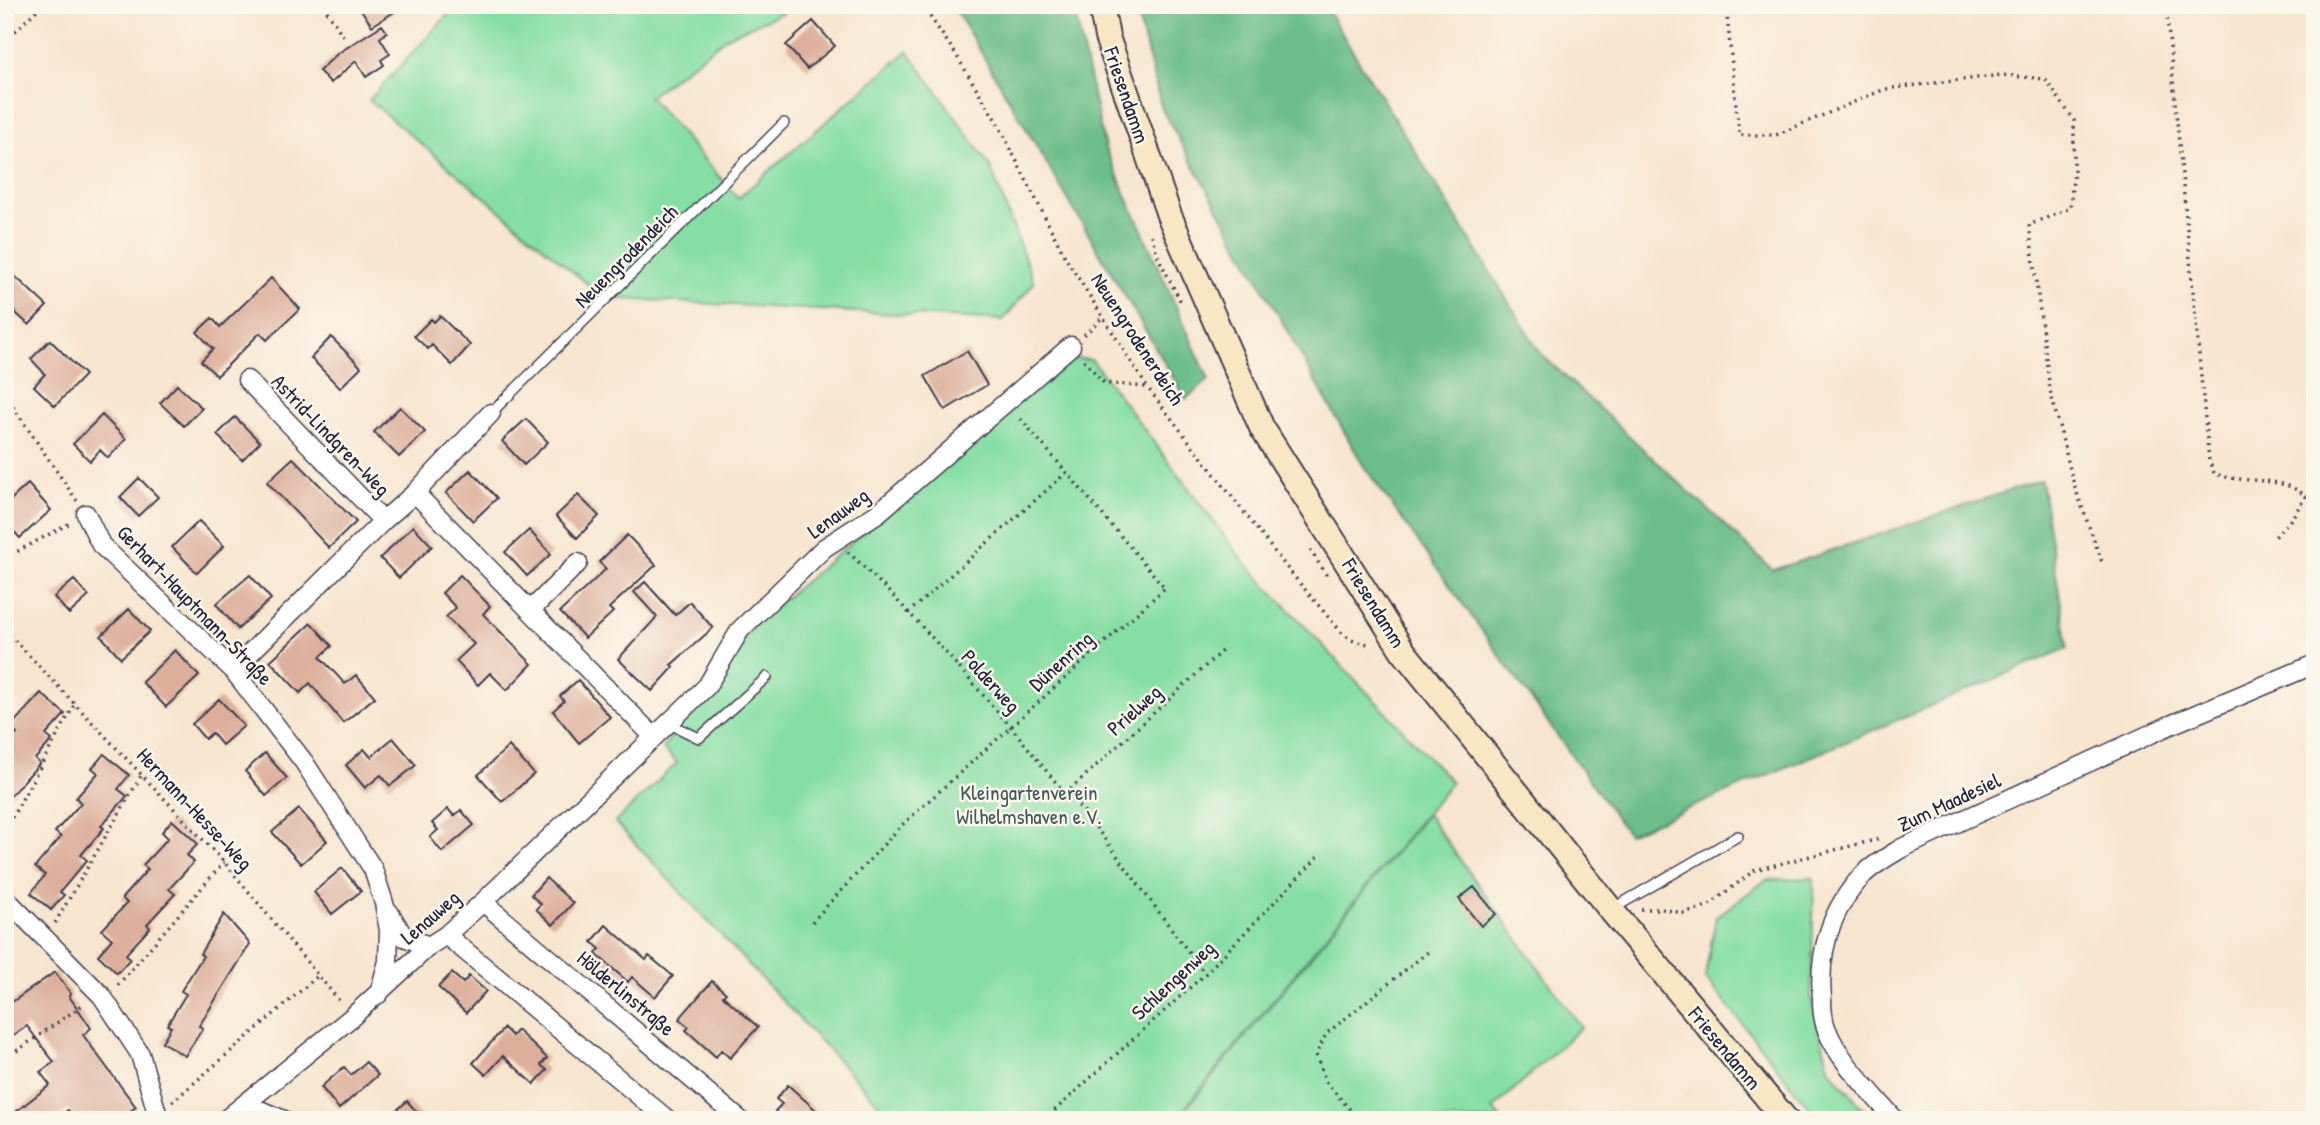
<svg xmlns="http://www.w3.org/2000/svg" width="2320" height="1125" font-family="'Patrick Hand',sans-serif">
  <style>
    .green { fill: #85dea3; stroke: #54806f; stroke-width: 2 }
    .forest { fill: #6cbd89; stroke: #477062; stroke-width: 2 }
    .building { fill: #ddaf9b }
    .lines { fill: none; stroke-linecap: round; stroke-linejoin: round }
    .lane-casing { stroke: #423f51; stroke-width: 12 }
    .street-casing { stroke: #423f51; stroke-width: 21 }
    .secondary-casing { stroke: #423f51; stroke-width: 28 }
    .path { stroke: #423f51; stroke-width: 3.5; stroke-dasharray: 2 5; stroke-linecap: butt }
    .lane { stroke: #fff; stroke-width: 9 }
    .street { stroke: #fff; stroke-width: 18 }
    .secondary { stroke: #f9e7c3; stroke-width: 24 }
    .labels { text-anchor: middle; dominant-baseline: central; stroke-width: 5; stroke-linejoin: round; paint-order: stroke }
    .street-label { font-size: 21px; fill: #22223b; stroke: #fbf7ec }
    .park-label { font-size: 21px; fill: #405a5a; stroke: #fbf7ec }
  </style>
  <rect width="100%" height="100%" fill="#fbf7ec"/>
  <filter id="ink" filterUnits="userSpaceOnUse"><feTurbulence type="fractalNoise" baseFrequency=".0143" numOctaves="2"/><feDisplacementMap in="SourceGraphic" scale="14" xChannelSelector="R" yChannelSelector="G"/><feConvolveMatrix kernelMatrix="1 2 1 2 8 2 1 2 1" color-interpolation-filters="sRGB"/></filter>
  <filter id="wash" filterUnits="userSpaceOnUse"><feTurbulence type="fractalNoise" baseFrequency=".00686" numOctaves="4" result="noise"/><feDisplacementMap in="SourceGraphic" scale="28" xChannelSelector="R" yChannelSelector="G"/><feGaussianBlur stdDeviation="1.57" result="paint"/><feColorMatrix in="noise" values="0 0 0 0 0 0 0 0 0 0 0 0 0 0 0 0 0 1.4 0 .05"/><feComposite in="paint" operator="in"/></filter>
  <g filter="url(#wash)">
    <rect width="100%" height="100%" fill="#f7e5cf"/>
    <path class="green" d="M457 5H800L728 36 649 97 738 198 908 51 990 166 1034 283 1003 320 604 298 369 100Z
      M1071 358 1092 360 1244 562 1452 782 1175 1120H894L615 822 677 763 663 748 759 620Z
      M1427 814 1581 1027 1493 1109 1502 1120H1177Z
      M1814 878 1811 997 1829 1068 1872 1120H1819L1705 977 1716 917 1766 880Z"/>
    <path class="forest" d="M953 5H1073L1105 148 1209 380 1186 399Z
      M1135 5H1324L1541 354 1773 570 2041 480 2068 648 1628 834 1363 465 1162 109Z"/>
    <g id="blocks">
      <path class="building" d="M358 5H405L372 26Z
        M813 21 835 46 807 69 786 45Z
        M382 25 387 32 380 38 390 54 381 60 384 65 366 77 356 61 331 83 319 71 337 54Z
        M5 267 47 306 29 325 5 303Z
        M271 278 300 309 267 340 260 333 217 376 201 361 213 349 197 332 212 318 220 327Z
        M440 316 470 345 452 365 432 345 428 349 414 336 431 319 434 322Z
        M331 337 361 367 340 388 311 358Z
        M50 340 85 375 55 406 34 386 45 374 31 359Z
        M967 351 987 385 945 410 925 376Z
        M177 385 202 408 184 426 160 403Z
        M400 407 425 432 399 457 374 432Z
        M102 415 126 439 108 458 100 450 90 461 73 444Z
        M235 417 260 442 242 460 217 435Z
        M526 419 548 442 524 465 502 441Z
        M293 458 356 522 329 548 267 482Z
        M470 470 497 498 473 521 446 493Z
        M139 478 158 497 138 516 120 497Z
        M28 484 51 510 20 538 5 522V505Z
        M578 495 599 516 577 538 556 516Z
        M199 521 224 546 197 573 172 547Z
        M413 526 432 546 399 578 380 558Z
        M529 530 551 554 527 576 505 552Z
        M627 535 656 565 609 608 613 612 585 638 560 612 606 569 599 562Z
        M250 575 271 599 238 629 216 604Z
        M460 575 490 606 483 614 532 664 507 690 490 673 478 685 456 661 474 644 446 617 456 608 442 593Z
        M74 580 89 596 69 614 54 597Z
        M645 582 675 615 690 602 713 628 671 665 674 667 652 691 618 659 657 617 634 592Z
        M129 609 150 631 121 658 101 636Z
        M311 623 332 646 320 657 345 684 356 675 375 697 343 723 310 683 300 693 270 661Z
        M175 650 199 676 166 707 142 682Z
        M578 680 610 717 579 743 553 711 564 701 560 696Z
        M41 693 65 714 46 735 52 740 35 759 40 763 5 802V747L17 734 10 727Z
        M219 699 244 726 222 745 212 733 205 739 192 724Z
        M393 738 416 765 390 786 381 775 365 788 346 765 364 749 371 757Z
        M509 746 534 774 502 802 478 775Z
        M265 753 287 778 266 796 245 771Z
        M104 754 129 775 118 789 127 796 101 826 104 828 81 855 87 860 60 892 64 895 51 910 31 893 45 875 35 867 61 837 55 832 81 803 76 798 98 773 92 768Z
        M299 809 327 841 301 864 272 832Z
        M448 809 454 816 461 810 474 825 442 852 430 837 438 830 432 823Z
        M172 820 198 844 187 855 194 862 169 889 175 894 147 924 150 928 126 954 130 959 117 973 98 955 112 939 102 930 127 903 122 898 148 869 143 865 168 838 162 832Z
        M342 868 361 891 332 914 314 892Z
        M546 878 573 903 553 925 536 909 541 904 531 895Z
        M1474 887 1496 914 1481 926 1459 899Z
        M224 914 250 944 199 1026 203 1028 185 1056 162 1042 171 1027 167 1025 186 994 181 991 203 956 200 954Z
        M606 925 646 960 649 956 673 976 655 997 632 977 628 982 596 954 600 949 592 942Z
        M55 972 71 994 69 996 91 1028 83 1035 136 1107 118 1120H76L68 1110 54 1120H5L50 1085 40 1072 54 1062 27 1026 5 1041V1007Z
        M452 973 463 983 469 976 486 991 466 1013 438 987Z
        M712 981 726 993 723 996 758 1027 730 1058 721 1050 716 1057 686 1030 689 1027 679 1019Z
        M504 1028 512 1036 517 1030 547 1058 541 1065 547 1070 534 1084 503 1056 486 1075 473 1063Z
        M366 1062 378 1075 339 1109 321 1087 344 1067 351 1075Z
        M788 1085 827 1120H786L775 1111 782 1104 776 1099Z
        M407 1101 424 1120H386Z"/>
    </g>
  </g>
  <g filter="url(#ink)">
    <use href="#blocks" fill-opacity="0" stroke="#423f51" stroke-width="2"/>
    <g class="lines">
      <defs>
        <path id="lane" d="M491 413 784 123
          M668 723 699 738 767 677
          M1612 909 1738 836"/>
        <path id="street" d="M415 493 654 737
          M86 514 101 545 233 670 304 762 373 869 384 903 389 930 388 961 379 994
          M383 521 415 493 491 413
          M531 610 578 563
          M233 670 383 521 247 380
          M5 898 102 996 140 1054 159 1120
          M483 902 740 1120
          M389 912 404 937 429 946
          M446 935 668 1120
          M245 1104 284 1120
          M225 1120 352 1017 429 946 446 935 483 902 707 686 740 630 824 548 878 513 1071 346
          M1895 1120C1873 1093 1839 1062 1827 1030 1823 1021 1822 1008 1822 998 1818 952 1831 909 1863 875 1874 864 1889 856 1902 848L2168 726 2315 664"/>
        <path id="secondary" d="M1101 5 1107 37 1169 215 1262 428 1403 651 1611 910 1786 1120"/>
      </defs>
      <use href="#lane" class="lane-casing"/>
      <use href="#street" class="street-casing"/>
      <use href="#secondary" class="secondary-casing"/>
      <path class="path" d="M323 5 345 39
        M922 5 955 53 998 124 1065 257 1147 387 1291 573 1342 633C1352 642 1359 643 1372 644
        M1726 5 1739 135H1776L1885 89 2002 75 2045 79 2074 120V169L2070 208 2029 225 2050 390 2074 485 2102 562
        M2166 5 2209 461 2214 473C2245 486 2277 473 2306 496L2292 518 2275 537
        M5 41 42 5
        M1151 235 1159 259 1182 304
        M1084 335 1103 317
        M1084 360 1104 383 1146 387
        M5 395 77 501
        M1310 550 1329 579
        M848 552C905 605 958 666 1009 725 1034 753 1054 785 1083 810L1205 974
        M5 558 72 522
        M908 613 1066 473
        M5 630 224 862 341 1003
        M1065 794 1224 649
        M5 830 75 704
        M1641 909H1662L1683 913 1708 906 1755 870 1879 839
        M812 922 902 825 1165 588 1021 419
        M55 923 141 776
        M118 985 224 862
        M5 1059 84 1004
        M172 1102 319 975
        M1044 1120 1205 974 1318 857
        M1359 1120 1326 1082 1316 1055 1326 1034 1429 951"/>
      <use href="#lane" class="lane"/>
      <use href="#street" class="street"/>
      <use href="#secondary" class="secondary"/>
    </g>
  </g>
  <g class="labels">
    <g class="street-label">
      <text transform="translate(1127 95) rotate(71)">Friesendamm</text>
      <text transform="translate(626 256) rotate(-45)">Neuengrodendeich</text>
      <text transform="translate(1138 339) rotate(57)">Neuengrodenerdeich</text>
      <text transform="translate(331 435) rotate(46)">Astrid-Lindgren-Weg</text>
      <text transform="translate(838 513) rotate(-36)">Lenauweg</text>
      <text transform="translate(1374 603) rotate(58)">Friesendamm</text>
      <text transform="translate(195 605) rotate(46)">Gerhart-Hauptmann-Straße</text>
      <text transform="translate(1061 661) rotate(-42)">Dünenring</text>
      <text transform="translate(991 681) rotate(48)">Polderweg</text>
      <text transform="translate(1134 710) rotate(-42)">Prielweg</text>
      <text transform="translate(1949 802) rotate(-25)">Zum Maadesiel</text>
      <text transform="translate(195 809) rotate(47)">Hermann-Hesse-Weg</text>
      <text transform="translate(430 917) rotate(-41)">Lenauweg</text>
      <text transform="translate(1173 980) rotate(-43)">Schlengenweg</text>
      <text transform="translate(626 993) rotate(40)">Hölderlinstraße</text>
      <text transform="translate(1725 1048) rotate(50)">Friesendamm</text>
    </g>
    <g class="park-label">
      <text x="1029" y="792">Kleingartenverein<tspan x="1029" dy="24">Wilhelmshaven e.V.</tspan></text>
    </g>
  </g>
  <rect width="2320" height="1125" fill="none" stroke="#fbf7ec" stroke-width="28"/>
</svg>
